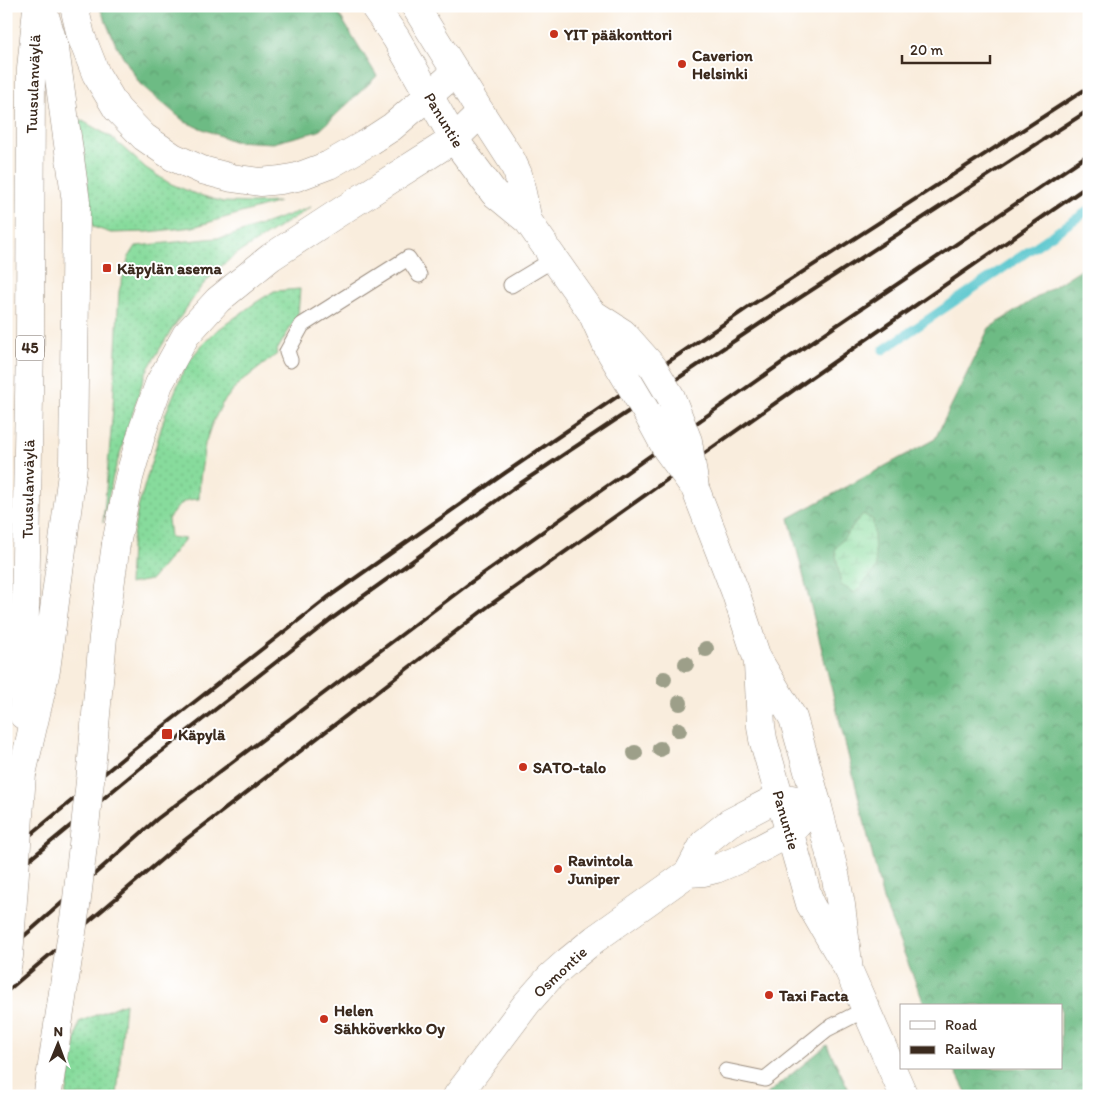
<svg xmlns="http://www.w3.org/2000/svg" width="1095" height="1102" font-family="Itim,sans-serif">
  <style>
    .grass { fill: url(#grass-dots); stroke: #61825d }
    .forest { fill: url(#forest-crowns); stroke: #547251 }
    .wetland { fill: url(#wetland-marsh); stroke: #61825d }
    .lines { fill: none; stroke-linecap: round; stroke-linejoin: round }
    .stream { stroke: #59c6cd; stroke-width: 9 }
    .lane-casing { stroke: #9a8c7e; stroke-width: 17 }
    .street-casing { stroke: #9a8c7e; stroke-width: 29 }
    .secondary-casing { stroke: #9a8c7e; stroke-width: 29 }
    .highway-casing { stroke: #9a8c7e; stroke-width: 29 }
    .lane { stroke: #fff; stroke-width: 15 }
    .street { stroke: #fff; stroke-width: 28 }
    .secondary { stroke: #fff; stroke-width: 28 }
    .highway { stroke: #fff; stroke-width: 28 }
    .rail { stroke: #3b2a1e; stroke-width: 4 }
    .secondary-bridge-casing { stroke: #9a8c7e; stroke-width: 29; stroke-linecap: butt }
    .highway-bridge-casing { stroke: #9a8c7e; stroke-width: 29; stroke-linecap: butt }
    .secondary-bridge { stroke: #fff; stroke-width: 28 }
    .highway-bridge { stroke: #fff; stroke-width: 28 }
    .tree { fill: #9d9f89 }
    .poi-dot { fill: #c8321e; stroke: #fff; stroke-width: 2 }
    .labels { text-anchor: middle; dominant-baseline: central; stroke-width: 4; stroke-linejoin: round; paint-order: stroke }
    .shield { fill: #fff; stroke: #766a62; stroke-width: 1 }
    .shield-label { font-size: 15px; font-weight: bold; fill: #3b2a1e }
    .poi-label { font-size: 16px; font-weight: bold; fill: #3b2a1e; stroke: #fff; text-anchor: start }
    .street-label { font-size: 16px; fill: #3b2a1e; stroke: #fff }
  </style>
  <defs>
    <pattern id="grass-dots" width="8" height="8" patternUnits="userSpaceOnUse" patternTransform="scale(1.25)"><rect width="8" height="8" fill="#87db9c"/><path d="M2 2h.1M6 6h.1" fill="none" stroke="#75bc86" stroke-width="1.8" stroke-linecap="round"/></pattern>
    <pattern id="forest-crowns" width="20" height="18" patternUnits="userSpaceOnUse" patternTransform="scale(1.25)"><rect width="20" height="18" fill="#6dbb84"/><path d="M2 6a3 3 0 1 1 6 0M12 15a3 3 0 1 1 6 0" fill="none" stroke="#5b986b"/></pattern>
    <pattern id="wetland-marsh" width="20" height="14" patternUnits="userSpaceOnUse" patternTransform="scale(1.25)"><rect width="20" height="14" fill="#87db9c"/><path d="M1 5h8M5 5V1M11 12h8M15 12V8" fill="none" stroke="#75bc86"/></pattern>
  </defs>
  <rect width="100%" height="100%" fill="#fff"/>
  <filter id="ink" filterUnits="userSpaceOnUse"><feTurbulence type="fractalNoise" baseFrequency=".02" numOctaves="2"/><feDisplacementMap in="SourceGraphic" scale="10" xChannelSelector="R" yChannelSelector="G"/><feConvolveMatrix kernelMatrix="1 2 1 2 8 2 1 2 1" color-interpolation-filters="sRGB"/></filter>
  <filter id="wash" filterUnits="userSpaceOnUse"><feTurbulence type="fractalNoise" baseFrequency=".0096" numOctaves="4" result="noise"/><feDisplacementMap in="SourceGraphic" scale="20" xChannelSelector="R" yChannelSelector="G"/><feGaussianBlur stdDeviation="1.12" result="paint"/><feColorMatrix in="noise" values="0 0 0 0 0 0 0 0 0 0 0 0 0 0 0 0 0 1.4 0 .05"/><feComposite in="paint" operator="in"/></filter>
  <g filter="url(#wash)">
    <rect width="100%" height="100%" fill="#f9eddd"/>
    <path class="grass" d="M79 119 111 137 146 168 169 183 193 193 223 202 253 203 279 202 193 227 148 232 111 233 93 227Z
      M311 207 235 255 218 269 201 287 170 332 145 374 113 476 103 523 113 408 119 291 129 257 136 246 227 237Z
      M300 289 298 315 276 352 277 354 237 385 222 404 211 426 205 444 200 479 199 499C181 499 179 506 168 519L170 537 185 539 151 580 129 584 131 546 138 508 165 415 187 363 202 345 215 332 255 303 274 291Z
      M125 1003 117 1096H66L79 1022Z"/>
    <path class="forest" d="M99 6H334L377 76 319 131 273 143 233 141 185 122 140 84 116 45Z
      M1089 264V1096H968L954 1068H1061V1006H925L883 900 859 799 789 518 935 439 989 328Z
      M827 1045 852 1096H765Z"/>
    <path class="wetland" d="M863 514 873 520 876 569 855 593 841 585 835 549Z"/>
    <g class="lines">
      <path class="stream" d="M883 350 1089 210"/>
    </g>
  </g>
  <g filter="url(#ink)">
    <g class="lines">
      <defs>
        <path id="lane" d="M511 285 554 259
          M290 360 287 352 302 325 408 258 419 275
          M726 1071 765 1079 827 1029 866 1009"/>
        <path id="street" d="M688 873 704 872 716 869 742 858 790 833 817 803
          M457 1096 527 1003 550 977 568 961 595 939 688 873 704 843 729 823 779 797 817 803"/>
        <path id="secondary" d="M374 6 396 38 454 139 494 193 528 221 544 244
          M415 6 481 113 512 161 518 174 528 221
          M549 252 592 313
          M695 488 735 591 757 658 793 718 817 803 835 874 841 905 849 971
          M758 664 761 726 763 739 810 904 849 971 904 1096"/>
        <path id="highway" d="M74 6 81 36 96 74 117 109 144 137 173 157 202 170 232 178 260 182 281 180 297 177 329 165 369 142 392 127 456 72
          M116 544 129 478 143 429 159 384 186 335 218 300 271 257 335 215 454 139 481 113
          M23 715 30 344 31 69 37 8
          M22 774 46 670 73 466 76 202 55 49 42 6"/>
      </defs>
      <use href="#lane" class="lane-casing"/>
      <use href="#street" class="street-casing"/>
      <use href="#secondary" class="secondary-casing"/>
      <use href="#highway" class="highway-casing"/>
      <use href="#lane" class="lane"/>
      <use href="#street" class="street"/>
      <use href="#secondary" class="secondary"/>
      <use href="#highway" class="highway"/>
      <path class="rail" d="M6 855 128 754 327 598 505 473 753 304 1089 87
        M6 879 139 769 330 620 521 483 764 321 1089 110
        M6 952 157 819 470 583 790 357 1089 154
        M6 992 181 843 490 605 805 382 1089 185"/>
      <defs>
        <path id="secondary-bridge" d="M592 313 623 333 653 367 671 397 688 441 695 488
          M592 313 607 346 647 413 667 450 692 484"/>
        <path id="highway-bridge" d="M6 972 9 956 22 774
          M48 1092 77 899 90 781 103 637 116 544"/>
      </defs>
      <use href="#secondary-bridge" class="secondary-bridge-casing"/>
      <use href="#highway-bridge" class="highway-bridge-casing"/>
      <use href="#secondary-bridge" class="secondary-bridge"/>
      <use href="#highway-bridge" class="highway-bridge"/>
    </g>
    <g class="tree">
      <circle cx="706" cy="649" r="8"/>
      <circle cx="686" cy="664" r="8"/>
      <circle cx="664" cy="679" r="8"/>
      <circle cx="680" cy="703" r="8"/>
      <circle cx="679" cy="730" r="8"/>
      <circle cx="660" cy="749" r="8"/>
      <circle cx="635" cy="753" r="8"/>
    </g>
  </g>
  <g class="poi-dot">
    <circle cx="554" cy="34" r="5"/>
    <circle cx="682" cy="64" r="5"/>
    <rect x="102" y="263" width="10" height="10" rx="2.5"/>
    <rect x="161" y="728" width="12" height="12" rx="2.5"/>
    <circle cx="523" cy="767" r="5"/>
    <circle cx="558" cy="869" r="5"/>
    <circle cx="769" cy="995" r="5"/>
    <circle cx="324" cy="1019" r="5"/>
  </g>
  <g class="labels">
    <rect class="shield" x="16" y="335.5" width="28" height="25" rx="4"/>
    <g class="shield-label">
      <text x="30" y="348">45</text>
    </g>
    <g class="poi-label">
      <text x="564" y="34">YIT pääkonttori</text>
      <text x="692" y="55">Caverion<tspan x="692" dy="18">Helsinki</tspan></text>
      <text x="117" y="268">Käpylän asema</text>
      <text x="178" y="734">Käpylä</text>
      <text x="533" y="767">SATO-talo</text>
      <text x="568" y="860">Ravintola<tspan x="568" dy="18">Juniper</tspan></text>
      <text x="779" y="995">Taxi Facta</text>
      <text x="334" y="1010">Helen<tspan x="334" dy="18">Sähköverkko Oy</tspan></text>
    </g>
    <g class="street-label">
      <text transform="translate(33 84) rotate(-88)">Tuusulanväylä</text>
      <text transform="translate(444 120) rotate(59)">Panuntie</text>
      <text transform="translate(28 489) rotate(-89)">Tuusulanväylä</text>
      <text transform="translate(786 820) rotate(74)">Panuntie</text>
      <text transform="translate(560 972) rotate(-43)">Osmontie</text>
    </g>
  </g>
  <rect width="1095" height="1102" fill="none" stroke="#fff" stroke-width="25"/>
  <rect x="900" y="1004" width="162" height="65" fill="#ffffff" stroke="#b1aaa5"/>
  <rect x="910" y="1021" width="25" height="8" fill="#ffffff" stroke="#b1aaa5"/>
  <text x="945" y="1030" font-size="15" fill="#3b2a1e">Road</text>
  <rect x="910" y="1046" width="25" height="8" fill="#3b2a1e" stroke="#b1aaa5"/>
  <text x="945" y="1054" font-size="15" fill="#3b2a1e">Railway</text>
  <g transform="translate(58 1044) rotate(1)" stroke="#ffffff" stroke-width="4" paint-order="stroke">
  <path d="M0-4L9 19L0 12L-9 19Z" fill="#3b2a1e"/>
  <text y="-8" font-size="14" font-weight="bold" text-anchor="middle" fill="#3b2a1e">N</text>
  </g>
  <path d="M902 55v8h88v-8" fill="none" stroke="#3b2a1e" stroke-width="2.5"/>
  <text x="910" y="55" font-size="15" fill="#3b2a1e" stroke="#ffffff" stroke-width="4" paint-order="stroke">20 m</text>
</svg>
